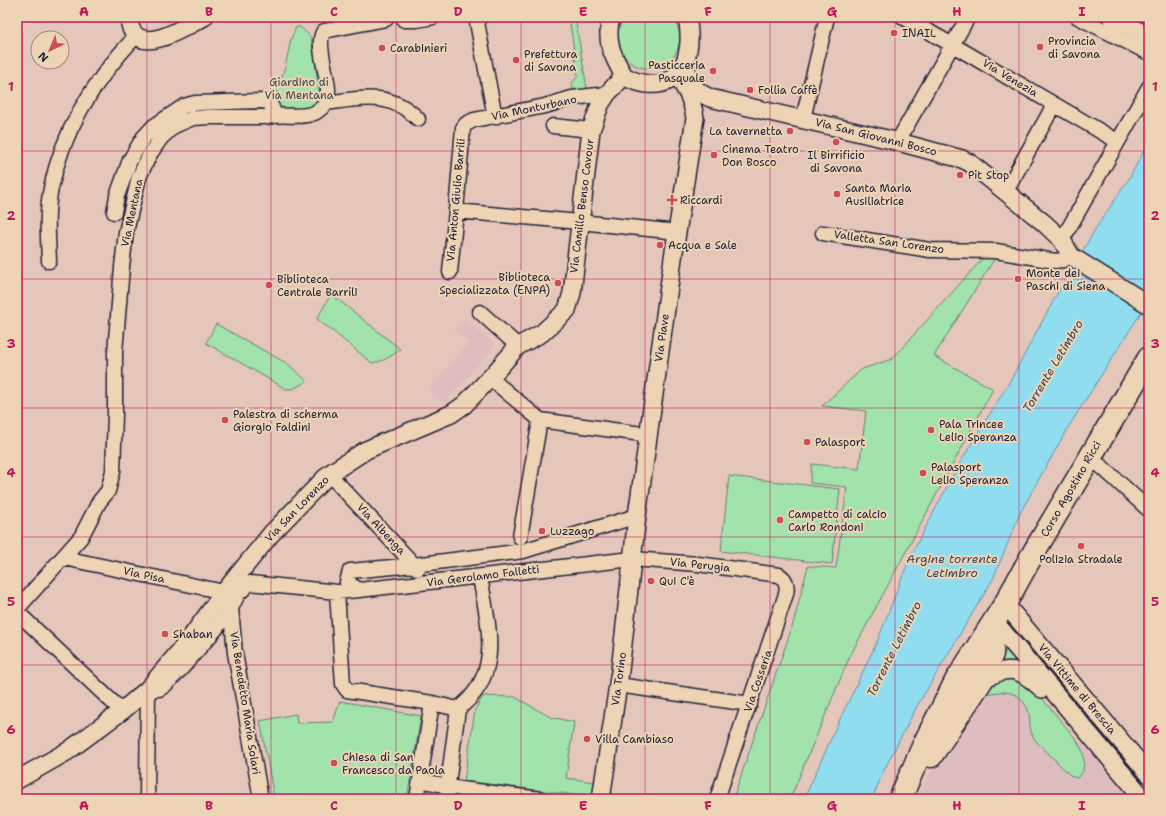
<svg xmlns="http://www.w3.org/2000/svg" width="1166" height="816" font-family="'Shantell Sans',sans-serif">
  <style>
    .built { fill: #debdc0 }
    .green { fill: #a2e2ab; stroke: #628273 }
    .water { fill: #90ddf0; stroke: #6492a8 }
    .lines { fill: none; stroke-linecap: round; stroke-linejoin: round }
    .minor-casing { stroke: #22223b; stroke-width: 17 }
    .tertiary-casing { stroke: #22223b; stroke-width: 20 }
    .primary-casing { stroke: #22223b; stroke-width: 25 }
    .minor { stroke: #ecd4b4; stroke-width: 14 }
    .tertiary { stroke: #ecd4b4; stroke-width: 17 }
    .primary { stroke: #ecd4b4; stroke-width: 22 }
    .grid { fill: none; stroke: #c2185b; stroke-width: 1; stroke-opacity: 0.55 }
    .poi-dot { fill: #d1495b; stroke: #ecd4b4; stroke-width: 1.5 }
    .labels { text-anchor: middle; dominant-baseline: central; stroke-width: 4; stroke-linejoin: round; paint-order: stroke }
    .poi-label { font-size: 11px; fill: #22223b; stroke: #ecd4b4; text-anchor: start }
    .street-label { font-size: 11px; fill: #22223b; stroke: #ecd4b4 }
    .park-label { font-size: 11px; fill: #3c4851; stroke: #ecd4b4 }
    .water-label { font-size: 12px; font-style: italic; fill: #38475f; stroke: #ecd4b4 }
    .neatline { fill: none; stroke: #c2185b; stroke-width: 1.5 }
    .grid-label { font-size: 13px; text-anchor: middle; font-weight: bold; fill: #c2185b }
  </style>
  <rect width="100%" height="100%" fill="#e4c6bb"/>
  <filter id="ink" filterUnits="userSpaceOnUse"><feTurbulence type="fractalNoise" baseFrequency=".025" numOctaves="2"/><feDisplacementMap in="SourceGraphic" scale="8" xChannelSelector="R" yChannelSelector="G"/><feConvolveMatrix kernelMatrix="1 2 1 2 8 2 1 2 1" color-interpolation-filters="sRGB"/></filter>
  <g filter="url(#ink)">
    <path class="built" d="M465 319 495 345 444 404 428 390 469 343 454 330Z
      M989 686 1040 696 1076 739 1091 749 1133 799H914Z"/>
    <path class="green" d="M569 17H575L587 89 573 90 572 83 578 76Z
      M625 17H673C700 61 638 89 620 49 615 38 618 27 625 17Z
      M296 27H300L311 37 321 102 314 108 278 110 276 107 277 91 285 67 291 39Z
      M985 256 995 258 934 356 993 389 850 656 790 799H733L793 624 808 566 836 568 847 487 810 483 812 464 859 469 866 411 822 406 862 369 892 359Z
      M331 294 400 349C391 357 384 361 372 363L330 329 317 319Z
      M216 324 288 364 307 381 293 389H286L206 343Z
      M729 476 840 489 832 564 721 551Z
      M1008 648 1017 665 997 663Z
      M999 679H1017L1040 696 1076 739 1083 752 1084 762 1083 771 1080 776 1076 778 1071 776 1036 741C1028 730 1031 726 1029 714 1029 710 1026 706 1024 703 1014 688 999 692 984 694L989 686Z
      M483 696 515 697 550 717 574 722 566 778 594 782 592 797 464 781 475 710Z
      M340 701 421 716 407 799H274L270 775 260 721 296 714 297 723 333 722Z"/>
    <path class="water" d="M1149 141V300L1069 426 1021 511 993 579 917 706 884 770 872 799H804L838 723 877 642 910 557 958 466 1010 381 1056 296 1096 228 1130 177Z"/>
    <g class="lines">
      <defs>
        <path id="minor" d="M476 17 495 117
          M903 17 963 51 1117 141
          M1078 17 1149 53
          M404 20H417L433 17
          M327 103C361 98 391 91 418 119
          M803 119 827 17
          M553 126 591 130
          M898 141 968 17
          M1006 191 1054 105
          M456 211 580 222 678 232
          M114 212 117 196 130 160 143 138 154 126 184 106 195 103 264 101 270 103 275 115
          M823 233 930 250 996 251 1055 261 1063 260 1071 256
          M1062 240 1149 87
          M49 261C48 237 46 212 51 188 63 130 95 79 136 36
          M450 272 456 211 463 128 466 124 474 120 545 106 572 98 607 94
          M480 312 518 346
          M490 378 540 420 649 435
          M1089 458 1102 467 1149 510
          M329 474 418 569
          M637 516 523 551 414 565 350 571 347 582 359 590 632 559 698 564 779 575C786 579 788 586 786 594L717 799
          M520 537 540 420
          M64 558 224 592
          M337 592 343 684 347 690 432 703 458 709
          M231 608 235 653 261 799
          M17 609 81 537 99 502 108 491 113 471 115 415V352L122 267 126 232 139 177 150 154 161 138 174 126 193 118 210 117H268C283 113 300 119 314 113 319 111 323 106 327 103 327 98 328 94 328 90 328 75 315 42 324 31L386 19
          M17 612 122 711
          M618 685 750 704
          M458 709C504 674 488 625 480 577
          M420 780 461 789 541 799
          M147 799 148 689H159L164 686 181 669 215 630 231 608 238 594 250 583 337 592 359 590
          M417 799 432 703
          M446 799 458 709"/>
        <path id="tertiary" d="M131 17C129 22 130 28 133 32 147 53 188 25 204 17
          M611 17C605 41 612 55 624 76 631 80 639 83 647 84 687 88 693 47 687 17
          M1111 17 1149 36
          M686 61C688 81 691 89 710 98L891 140 962 159 970 163 1044 223 1062 240 1071 256 1149 305
          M1005 604 1149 774
          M994 621 1144 799
          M982 680C1010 665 1018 667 1042 689
          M17 780 68 751 122 711 148 689 189 640 224 592 271 534 329 474 366 450 451 414 464 405 490 378 518 346 542 333 567 310 572 293 591 130 600 105 607 94 624 76
          M601 799 620 671 637 516 673 258 695 118C692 99 687 90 676 75"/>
        <path id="primary" d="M931 756 982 680 992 654 994 624
          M900 799 925 742 956 681 1005 604 1031 557 1149 358"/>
      </defs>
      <use href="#minor" class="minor-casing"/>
      <use href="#tertiary" class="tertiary-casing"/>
      <use href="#primary" class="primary-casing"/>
      <use href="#minor" class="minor"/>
      <use href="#tertiary" class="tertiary"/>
      <use href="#primary" class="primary"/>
    </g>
  </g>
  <path class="grid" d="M147 17V799M271 17V799M396 17V799M521 17V799M645 17V799M770 17V799M895 17V799M1019 17V799M17 151H1149M17 279H1149M17 408H1149M17 537H1149M17 665H1149"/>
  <g class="poi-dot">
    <circle cx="894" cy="33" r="4"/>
    <circle cx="1040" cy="47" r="4"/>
    <circle cx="382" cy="48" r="4"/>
    <circle cx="516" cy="60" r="4"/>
    <circle cx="713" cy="71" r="4"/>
    <circle cx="750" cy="90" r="4"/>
    <circle cx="790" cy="131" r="4"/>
    <circle cx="836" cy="142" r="4"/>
    <circle cx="714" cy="155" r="4"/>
    <circle cx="960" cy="175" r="4"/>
    <circle cx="837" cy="194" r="4"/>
    <path d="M670 194h4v4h4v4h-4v4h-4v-4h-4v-4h4z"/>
    <circle cx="660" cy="245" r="4"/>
    <circle cx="1018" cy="279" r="4"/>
    <circle cx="558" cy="283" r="4"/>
    <circle cx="269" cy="285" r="4"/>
    <circle cx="225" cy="420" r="4"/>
    <circle cx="931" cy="430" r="4"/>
    <circle cx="807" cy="442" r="4"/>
    <circle cx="923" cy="473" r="4"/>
    <circle cx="780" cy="520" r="4"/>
    <circle cx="542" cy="531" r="4"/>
    <circle cx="1081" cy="546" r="4"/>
    <circle cx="651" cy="581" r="4"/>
    <circle cx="165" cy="634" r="4"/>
    <circle cx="587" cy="739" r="4"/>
    <circle cx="334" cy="763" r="4"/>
  </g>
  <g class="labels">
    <g class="poi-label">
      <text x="902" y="33">INAIL</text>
      <text x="1048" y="41">Provincia<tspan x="1048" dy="13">di Savona</tspan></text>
      <text x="390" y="48">Carabinieri</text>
      <text x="524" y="54">Prefettura<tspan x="524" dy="13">di Savona</tspan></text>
      <text x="705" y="65" text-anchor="end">Pasticceria<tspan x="705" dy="13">Pasquale</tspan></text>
      <text x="758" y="90">Follia Caffè</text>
      <text x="782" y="131" text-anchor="end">La tavernetta</text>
      <text x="722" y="149">Cinema Teatro<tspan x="722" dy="13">Don Bosco</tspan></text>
      <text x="836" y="155" text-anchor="middle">Il Birrificio<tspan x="836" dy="13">di Savona</tspan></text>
      <text x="968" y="175">Pit Stop</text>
      <text x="845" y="188">Santa Maria<tspan x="845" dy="13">Ausiliatrice</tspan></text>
      <text x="680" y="200">Riccardi</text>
      <text x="668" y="245">Acqua e Sale</text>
      <text x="1026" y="273">Monte dei<tspan x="1026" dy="13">Paschi di Siena</tspan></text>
      <text x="550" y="277" text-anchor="end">Biblioteca<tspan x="550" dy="13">Specializzata (ENPA)</tspan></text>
      <text x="277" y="279">Biblioteca<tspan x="277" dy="13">Centrale Barrili</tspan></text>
      <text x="233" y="414">Palestra di scherma<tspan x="233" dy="13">Giorgio Faldini</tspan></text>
      <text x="939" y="424">Pala Trincee<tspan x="939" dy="13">Lelio Speranza</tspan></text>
      <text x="815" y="442">Palasport</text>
      <text x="931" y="467">Palasport<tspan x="931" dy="13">Lelio Speranza</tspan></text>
      <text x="788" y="514">Campetto di calcio<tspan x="788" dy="13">Carlo Rondoni</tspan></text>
      <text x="550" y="531">Luzzago</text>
      <text x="1081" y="559" text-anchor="middle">Polizia Stradale</text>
      <text x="659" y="581">Qui C'è</text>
      <text x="173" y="634">Shaban</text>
      <text x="595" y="739">Villa Cambiaso</text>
      <text x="342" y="757">Chiesa di San<tspan x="342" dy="13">Francesco da Paola</tspan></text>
    </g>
    <g class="street-label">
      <text transform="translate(1010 78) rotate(31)">Via Venezia</text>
      <text transform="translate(534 108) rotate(-12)">Via Monturbano</text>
      <text transform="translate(876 137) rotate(14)">Via San Giovanni Bosco</text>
      <text transform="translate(456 200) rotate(-85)">Via Anton Giulio Barrili</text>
      <text transform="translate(582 206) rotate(-83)">Via Camillo Benso Cavour</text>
      <text transform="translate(132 213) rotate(-78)">Via Mentana</text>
      <text transform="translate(889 242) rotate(8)">Valletta San Lorenzo</text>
      <text transform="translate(662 338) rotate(-82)">Via Piave</text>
      <text transform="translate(1071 489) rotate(-60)">Corso Agostino Ricci</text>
      <text transform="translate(297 509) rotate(-46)">Via San Lorenzo</text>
      <text transform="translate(381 529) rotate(47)">Via Albenga</text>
      <text transform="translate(700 565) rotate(6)">Via Perugia</text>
      <text transform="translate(144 575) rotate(12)">Via Pisa</text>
      <text transform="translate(483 576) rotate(-7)">Via Gerolamo Falletti</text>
      <text transform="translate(619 679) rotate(-82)">Via Torino</text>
      <text transform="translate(758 681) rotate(-71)">Via Cosseria</text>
      <text transform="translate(1077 689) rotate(50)">Via Vittime di Brescia</text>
      <text transform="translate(245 703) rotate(81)">Via Benedetto Maria Solari</text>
    </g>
    <g class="park-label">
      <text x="299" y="82">Giardino di<tspan x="299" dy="13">Via Mentana</tspan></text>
    </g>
    <g class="water-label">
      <text transform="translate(1053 366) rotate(-59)">Torrente Letimbro</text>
      <text x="952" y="559">Argine torrente<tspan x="952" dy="14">Letimbro</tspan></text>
      <text transform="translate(894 649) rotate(-63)">Torrente Letimbro</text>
    </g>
  </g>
  <rect width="1166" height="816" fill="none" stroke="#ecd4b4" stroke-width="44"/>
  <g transform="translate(50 50) rotate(224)"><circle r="19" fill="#ecd4b4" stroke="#9b8d84"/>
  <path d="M0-3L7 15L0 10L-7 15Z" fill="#d1495b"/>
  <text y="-6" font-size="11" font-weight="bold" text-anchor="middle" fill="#22223b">N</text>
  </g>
  <rect x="22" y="22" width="1122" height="772" class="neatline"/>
  <g class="grid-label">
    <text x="84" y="16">A</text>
    <text x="209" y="16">B</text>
    <text x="334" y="16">C</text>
    <text x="458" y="16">D</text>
    <text x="583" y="16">E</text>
    <text x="708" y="16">F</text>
    <text x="832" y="16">G</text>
    <text x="957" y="16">H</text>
    <text x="1082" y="16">I</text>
    <text x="11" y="91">1</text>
    <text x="1155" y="91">1</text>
    <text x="11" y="220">2</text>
    <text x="1155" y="220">2</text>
    <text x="11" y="348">3</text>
    <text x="1155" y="348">3</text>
    <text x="11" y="477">4</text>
    <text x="1155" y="477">4</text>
    <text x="11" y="606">5</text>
    <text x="1155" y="606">5</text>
    <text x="11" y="734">6</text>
    <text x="1155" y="734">6</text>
    <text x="84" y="810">A</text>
    <text x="209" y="810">B</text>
    <text x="334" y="810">C</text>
    <text x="458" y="810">D</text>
    <text x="583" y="810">E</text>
    <text x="708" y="810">F</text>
    <text x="832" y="810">G</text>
    <text x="957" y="810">H</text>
    <text x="1082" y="810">I</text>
  </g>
</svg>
